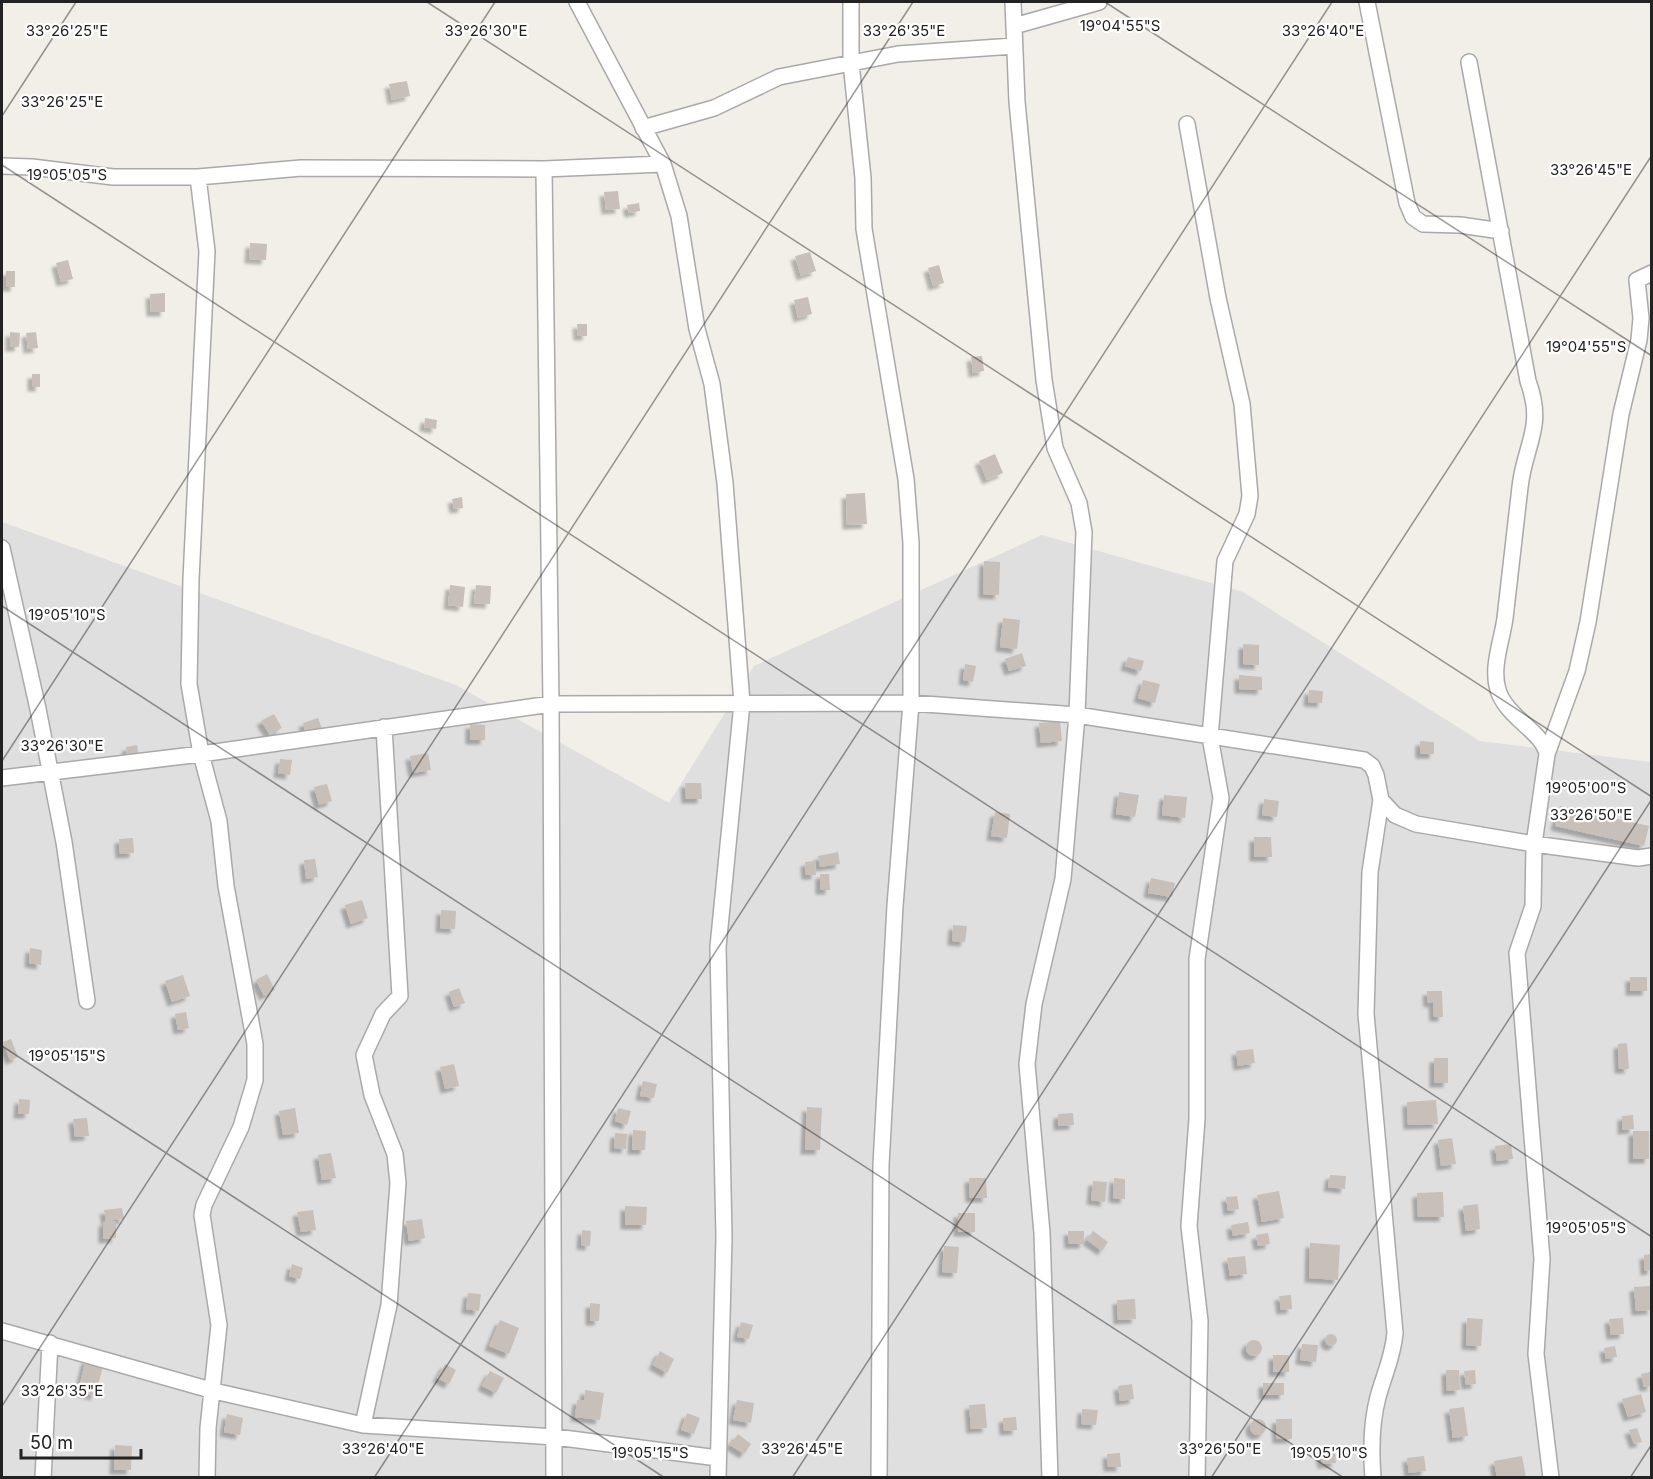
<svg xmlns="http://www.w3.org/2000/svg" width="1653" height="1479" font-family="Inter,sans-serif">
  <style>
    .residential { fill: #e0dfdf }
    .building { fill: #c7bfb8; filter: url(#shadow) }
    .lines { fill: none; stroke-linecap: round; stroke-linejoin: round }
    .minor-casing { stroke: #a9a9a9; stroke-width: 18 }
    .minor { stroke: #fff; stroke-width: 15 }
    .ticks { fill: none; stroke: #222; stroke-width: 1.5; stroke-opacity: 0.45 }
    .ticks-label { font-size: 15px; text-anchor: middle; fill: #222; stroke: #fff; stroke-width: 4.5; stroke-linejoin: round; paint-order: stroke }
  </style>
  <defs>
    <filter id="shadow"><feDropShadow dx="-4.5" dy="4.5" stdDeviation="1.5" flood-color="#0004"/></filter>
  </defs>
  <rect width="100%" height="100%" fill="#f2efe9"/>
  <path class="residential" d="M2 522 456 685 669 803 754 666 1042 535 1243 592 1480 741 1651 762V1477H2Z"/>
  <path class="building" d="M407 81 410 96 392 100 389 84Z
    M618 191 620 209 606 210 604 192Z
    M639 203 640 211 629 213 627 205Z
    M250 243 267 244 266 260 249 259Z
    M810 252 816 271 801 276 795 256Z
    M68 260 73 279 61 282 56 263Z
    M939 265 944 283 933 286 928 268Z
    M6 271H15V287H6Z
    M165 293V312H151L150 294Z
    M808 297 812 314 798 318 794 300Z
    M577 324H587V336H578Z
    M10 332 20 333 19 347H10Z
    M36 332 38 348 28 349 26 333Z
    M982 356 984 371 973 373 971 357Z
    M32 374H40V387H32Z
    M425 418 437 420 436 429 424 427Z
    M995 454 1003 473 987 480 979 461Z
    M865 493 867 524 847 525 846 494Z
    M462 497 463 508 454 509 452 499Z
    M984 561 1000 562 999 595 983 594Z
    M450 585 465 587 463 607 448 605Z
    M476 585 491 586 490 604 474 603Z
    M1003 618 1020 620 1017 649 1000 647Z
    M1243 644 1259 645V665L1243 664Z
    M1022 653 1026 666 1009 671 1005 659Z
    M1128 657 1144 661 1141 671 1125 666Z
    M965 664 976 666 973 682 963 680Z
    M1239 675 1262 677V690L1239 689Z
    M1143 680 1160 684 1155 703 1138 698Z
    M1309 690 1323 691 1322 703 1308 702Z
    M274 714 282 728 270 735 261 721Z
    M318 718 323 731 307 737 303 723Z
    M1060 721 1062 741 1041 743 1039 723Z
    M470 724 485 725V740H470Z
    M1420 741 1434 742V754H1420Z
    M137 745 139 759 128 761 126 747Z
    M428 753 431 770 413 773 410 756Z
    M280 759 292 760 290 775 278 773Z
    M685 783H701L702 799H686Z
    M327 784 332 801 319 805 314 787Z
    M1119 792 1139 795 1135 817 1116 814Z
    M1164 795 1187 797 1185 818 1162 815Z
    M1264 799 1279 801 1277 817 1262 815Z
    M1560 806 1649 826 1644 846 1555 826Z
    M995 812 1010 814 1007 838 991 836Z
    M1254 837H1271L1272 857H1254Z
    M133 838 134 853 120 854 119 839Z
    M838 852 840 864 820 867 818 856Z
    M315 859 318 877 306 879 304 860Z
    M815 861 816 875H806L805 862Z
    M820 874H829L830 890H820Z
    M1151 878 1175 883 1172 897 1148 893Z
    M362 900 368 918 351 924 345 905Z
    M441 910 456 911 455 929 440 928Z
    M953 925 967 926 965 942 952 941Z
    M30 948 42 950 41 965 29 963Z
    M267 974 275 990 264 996 256 980Z
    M183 975 190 996 172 1002 165 981Z
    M1630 977H1647V991H1630Z
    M459 988 465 1003 454 1007 449 992Z
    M1427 991H1442L1443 1017H1434L1433 1002 1428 1003Z
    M186 1012 189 1028 178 1030 175 1014Z
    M11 1039 18 1057 10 1060 3 1042Z
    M1627 1043 1629 1069H1619L1618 1044Z
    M1253 1049 1255 1063 1238 1066 1236 1051Z
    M1434 1058H1448V1083H1434Z
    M454 1064 459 1086 445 1089 440 1067Z
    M643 1081 657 1084 654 1098 640 1096Z
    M19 1099 30 1100 29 1114H18Z
    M1436 1100 1438 1124 1408 1125 1407 1102Z
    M807 1107 822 1108 820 1150H805Z
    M295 1108 299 1133 283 1135 279 1111Z
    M618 1108 631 1111 627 1125 615 1121Z
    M1073 1113 1074 1125 1058 1126V1114Z
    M1633 1115 1634 1129 1622 1130V1116Z
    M87 1118 89 1136 75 1137 73 1119Z
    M633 1130 646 1131 645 1150H632Z
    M1633 1131H1649V1159H1633Z
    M615 1133 627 1134 626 1149 614 1148Z
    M1452 1138 1456 1164 1441 1166 1438 1140Z
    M1511 1144 1513 1159 1497 1161 1495 1146Z
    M331 1153 336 1178 322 1180 318 1155Z
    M1330 1175 1346 1176 1345 1189 1328 1187Z
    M969 1178H986L987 1198H970Z
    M1114 1178 1125 1179V1199L1113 1198Z
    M1093 1181 1107 1182 1105 1202 1091 1200Z
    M1279 1191 1284 1218 1262 1222 1257 1195Z
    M1443 1192 1444 1217H1418L1417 1193Z
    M1237 1196 1239 1209 1228 1211 1226 1197Z
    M1478 1204 1480 1229 1466 1231 1463 1206Z
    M625 1206 647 1207 646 1225H625Z
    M122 1208 124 1219 106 1221 104 1210Z
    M313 1210 316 1230 301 1232 297 1212Z
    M958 1213H975V1232H958Z
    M422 1219 425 1238 409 1241 406 1221Z
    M116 1221V1238L103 1239V1222Z
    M1248 1222 1250 1233 1233 1236 1231 1225Z
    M582 1230 591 1231 590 1246 581 1245Z
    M1068 1231H1084V1244H1069Z
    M1093 1231 1108 1242 1102 1251 1087 1240Z
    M1268 1233 1270 1244 1258 1246 1256 1235Z
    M1310 1243 1340 1245 1338 1280 1309 1278Z
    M944 1246 959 1247 957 1273 942 1272Z
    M1652 1254V1270L1645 1271 1644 1255Z
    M1245 1256 1247 1274 1230 1276 1227 1258Z
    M292 1264 303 1268 300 1279 289 1276Z
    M1650 1286 1652 1310 1636 1311 1634 1287Z
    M468 1293 481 1294 479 1311 466 1309Z
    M1291 1295 1292 1309 1281 1310 1279 1296Z
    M1135 1299 1136 1319 1118 1320 1117 1300Z
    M590 1303 600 1304 599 1321H590Z
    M1467 1318 1483 1319 1481 1346 1466 1345Z
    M1623 1318 1624 1334 1611 1335 1609 1319Z
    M500 1320 519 1328 509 1354 489 1346Z
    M741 1322 753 1325 749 1339 737 1337Z
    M1325 1340a6 6 0 1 1 12 0a6 6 0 1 1-12 0Z
    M1246 1348a8 8 0 1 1 16 0a8 8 0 1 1-16 0Z
    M1302 1344 1318 1345 1316 1362 1300 1360Z
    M1615 1346 1617 1357 1606 1359 1604 1348Z
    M660 1351 674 1359 667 1373 653 1365Z
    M1273 1355H1289V1372H1273Z
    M86 1359 104 1363 95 1396 78 1391Z
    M445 1364 456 1370 449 1384 437 1378Z
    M1446 1370H1459L1460 1390 1447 1391Z
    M1475 1370 1476 1384 1466 1385 1464 1371Z
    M490 1371 504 1378 496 1393 482 1386Z
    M1650 1372 1652 1386 1644 1387 1641 1374Z
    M1263 1383H1284V1395H1263Z
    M1132 1384 1134 1399 1120 1401 1118 1386Z
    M585 1390 604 1393 600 1420 575 1417 577 1400H584Z
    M1641 1394 1646 1412 1628 1417 1622 1399Z
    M737 1400 754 1403 751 1423 733 1420Z
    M985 1404 987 1428 971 1429 969 1405Z
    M1464 1407 1468 1436 1453 1438 1449 1409Z
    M1082 1409 1098 1410 1096 1425 1081 1424Z
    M687 1413 700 1418 694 1434 681 1430Z
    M227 1414 243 1418 240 1435 224 1432Z
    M1016 1417 1017 1430 1004 1431 1003 1418Z
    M1250 1427a8 8 0 1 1 16 0a8 8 0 1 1-16 0Z
    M1276 1419H1292V1439H1277Z
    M1637 1428 1642 1442 1634 1444 1629 1430Z
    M738 1434 751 1444 744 1454 730 1445Z
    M115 1445 132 1446 131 1470H114Z
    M1335 1451 1336 1463 1322 1464 1320 1452Z
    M1120 1453 1121 1467H1108L1107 1454Z
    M1424 1456 1426 1471 1409 1473 1407 1458Z
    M1522 1456 1526 1478H1497L1494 1461Z"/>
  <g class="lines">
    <defs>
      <path id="minor" d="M577 2 663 164 679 216 697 329 712 384 725 483 742 703 718 947 724 1237 718 1478
        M851 2V63L863 178 864 229 906 479 911 543V703L895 906 881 1165 879 1478
        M1013 2 1017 102 1044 380 1055 448 1079 503 1084 532 1077 715 1063 879 1034 1004 1027 1064 1042 1233 1050 1478
        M1367 2 1407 203 1413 217 1423 224 1460 225 1501 231
        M1014 26 1099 2
        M1469 62 1528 381C1545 428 1525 443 1520 487 1515 531 1510 574 1505 618 1502 641 1491 667 1498 690 1506 717 1543 732 1547 754L1534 844 1533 906 1517 953 1542 1259 1536 1354 1551 1478
        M1187 124 1218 298 1242 404 1250 496 1247 514 1225 561 1210 737 1221 798 1197 959V1119L1189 1226 1200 1321 1197 1478
        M643 128 714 108 779 77 898 54 1014 46
        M2 166 32 167 113 177H198L301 168 544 169 663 164
        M544 169 551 704 554 1478
        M198 177 207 251 191 579 189 684 201 754 219 821 226 886 255 1044V1080L241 1127 204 1205 202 1215 219 1325 208 1428 207 1478
        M2 548 38 709 64 842 87 1001
        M1547 754 1577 671 1588 622 1621 414 1639 340 1641 318 1637 280 1652 273
        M2 778 201 754 551 704 911 703 1077 715 1364 760 1372 766 1376 775 1381 800 1370 872 1366 1014 1395 1333C1393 1357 1384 1375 1378 1397 1371 1423 1371 1452 1373 1478
        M1381 800 1395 815 1416 824 1534 844 1638 858 1652 856
        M2 1331 214 1391 363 1425 555 1437 718 1458
        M363 1425 389 1305 398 1183 395 1154 372 1095 364 1055 383 1014 400 996 384 727
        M43 1478 50 1343"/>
    </defs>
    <use href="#minor" class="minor-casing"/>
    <use href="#minor" class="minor"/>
  </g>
  <path class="ticks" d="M427 2 1652 797M1105 2 1652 356M2 116 76 2M2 165 1652 1237M2 606 1344 1478M2 761 495 2M2 1046 665 1478M2 1406 913 2M374 1478 1332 2M792 1478 1652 155M1211 1478 1652 799M1630 1478 1652 1444"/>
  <g class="ticks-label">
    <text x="1120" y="31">19°04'55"S</text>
    <text x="1323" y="36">33°26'40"E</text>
    <text x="67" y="36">33°26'25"E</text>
    <text x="486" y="36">33°26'30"E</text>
    <text x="904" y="36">33°26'35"E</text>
    <text x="62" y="107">33°26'25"E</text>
    <text x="1591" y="175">33°26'45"E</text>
    <text x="67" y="180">19°05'05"S</text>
    <text x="1586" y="352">19°04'55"S</text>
    <text x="67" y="620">19°05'10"S</text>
    <text x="62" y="751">33°26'30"E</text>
    <text x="1586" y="793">19°05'00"S</text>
    <text x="1591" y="820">33°26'50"E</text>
    <text x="67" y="1061">19°05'15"S</text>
    <text x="1586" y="1233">19°05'05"S</text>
    <text x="62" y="1396">33°26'35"E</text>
    <text x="383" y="1454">33°26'40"E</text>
    <text x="802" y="1454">33°26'45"E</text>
    <text x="1220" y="1454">33°26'50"E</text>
    <text x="650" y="1458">19°05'15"S</text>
    <text x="1329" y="1458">19°05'10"S</text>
  </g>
  <rect width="1653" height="1479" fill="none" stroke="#222222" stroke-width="6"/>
  <path d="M21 1449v9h120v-9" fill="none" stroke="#222222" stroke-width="3"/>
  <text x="30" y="1449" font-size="18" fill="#222222" stroke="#ffffff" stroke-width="4.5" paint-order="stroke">50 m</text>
</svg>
